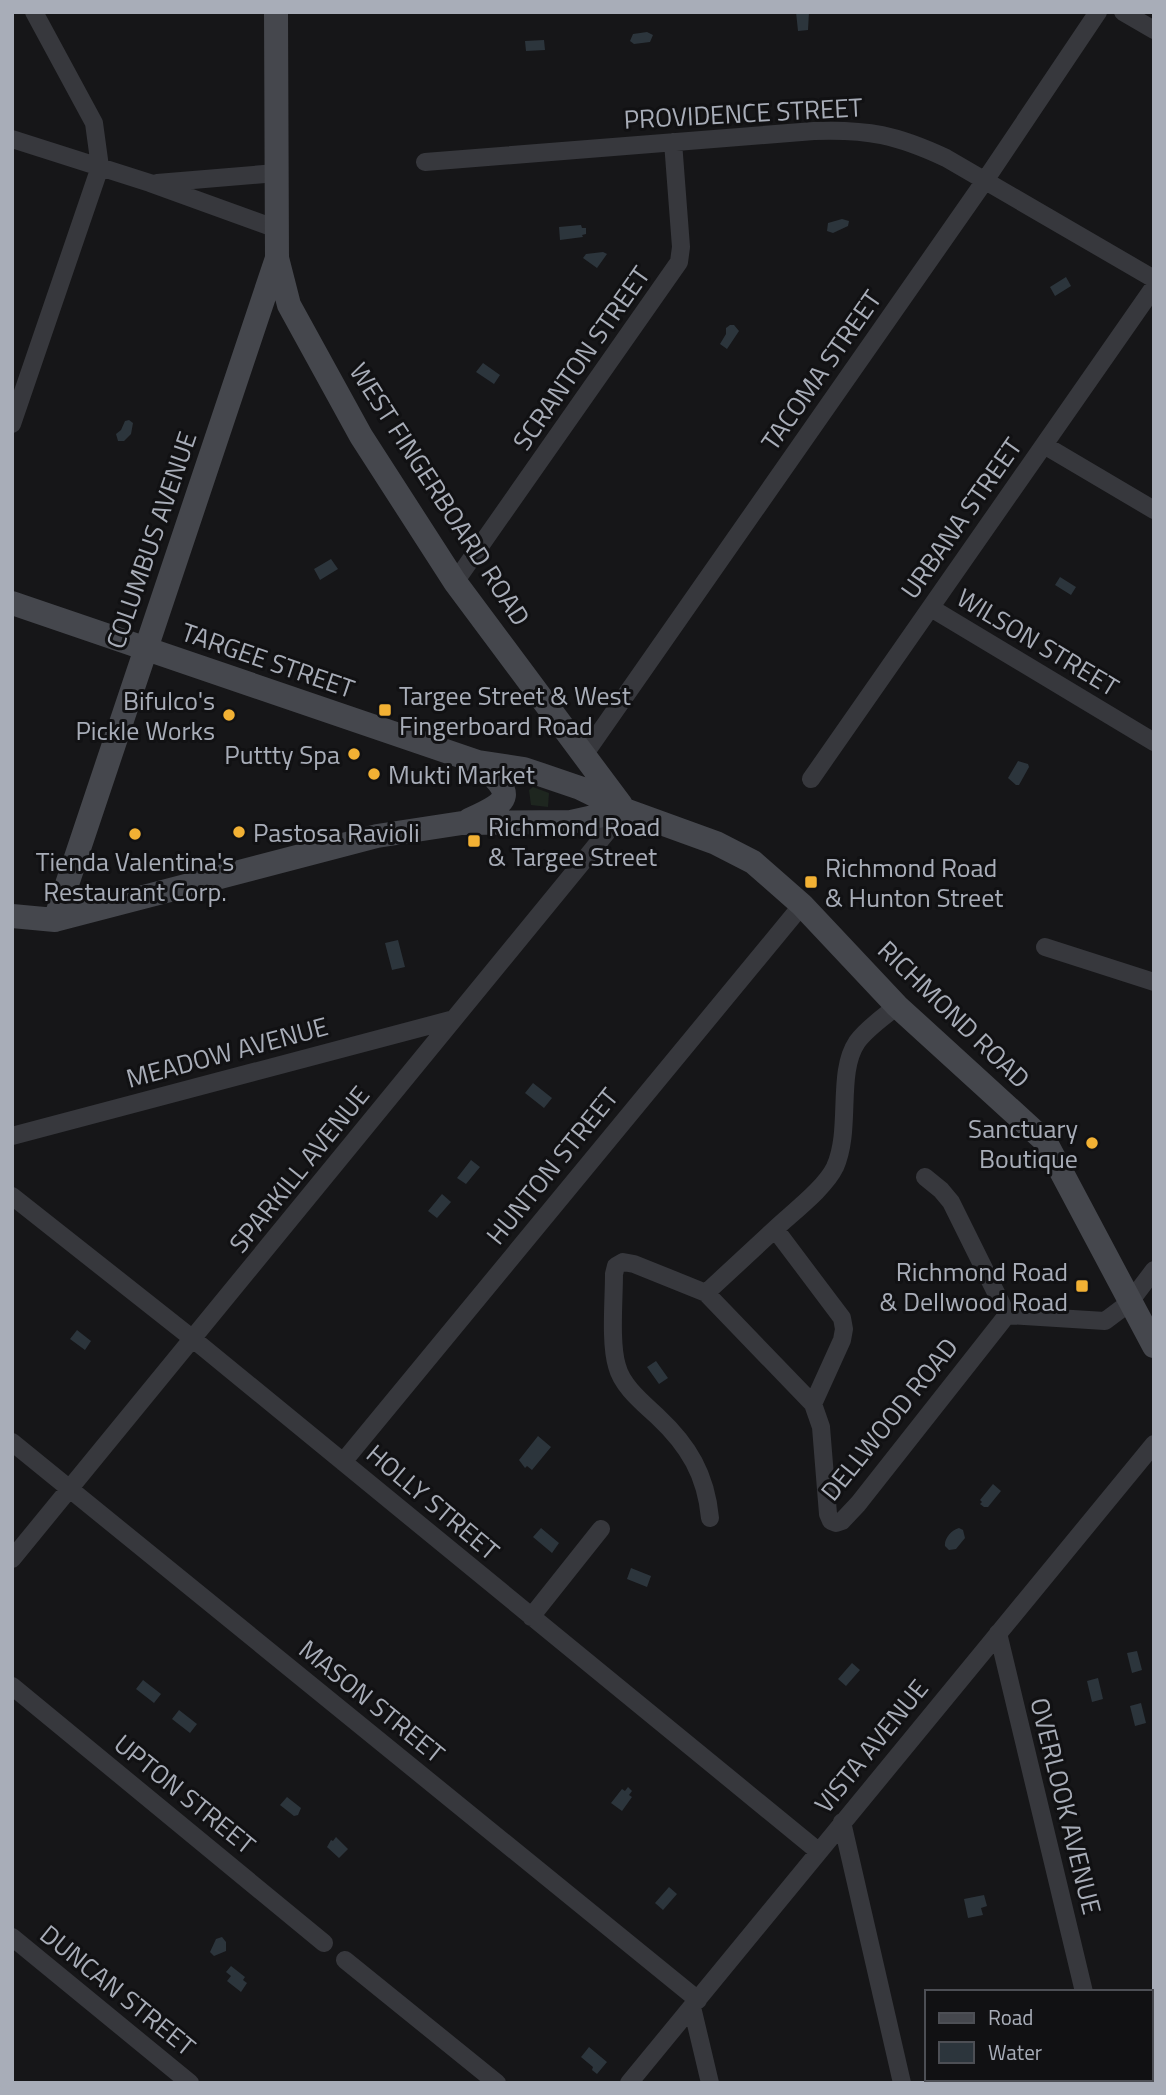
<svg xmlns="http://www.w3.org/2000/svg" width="1166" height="2095" font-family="'Titillium Web',sans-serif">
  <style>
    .green { fill: #1e261f }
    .water { fill: #2c353c }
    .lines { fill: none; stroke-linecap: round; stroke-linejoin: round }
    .street { stroke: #37383d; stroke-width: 18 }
    .secondary { stroke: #45474d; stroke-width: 24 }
    .poi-dot { fill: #f2b134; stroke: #111113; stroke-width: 2.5 }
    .labels { text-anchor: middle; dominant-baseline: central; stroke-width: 6; stroke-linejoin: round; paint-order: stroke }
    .street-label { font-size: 26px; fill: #a8adb8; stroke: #111113 }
    .poi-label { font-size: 26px; fill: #a8adb8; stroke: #111113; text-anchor: start }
  </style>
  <rect width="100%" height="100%" fill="#161618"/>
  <path class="green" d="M533 787 549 793 548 807 531 805 529 790Z"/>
  <path class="water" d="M796 12H809L808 30 798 31Z
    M647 32 653 35 650 42 634 44 630 41 633 34Z
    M544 40 545 50 526 51 525 41Z
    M842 219 849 221 848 226 833 233 827 231 828 223Z
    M581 225 582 228H586V234L582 235 583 237 560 240 559 227Z
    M603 252 607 254 597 268 583 258 586 254Z
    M1066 277 1071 286 1055 296 1050 287Z
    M730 325H734L739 331 727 349 720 344 726 334V328Z
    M483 363 500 375 494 384 476 372Z
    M129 420 133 423 131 434 124 441H118L116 434 121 430 125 421Z
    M331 559 338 569 320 580 314 569Z
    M1060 577 1076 587 1071 595 1055 585Z
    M1018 761 1028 764 1029 767 1019 785H1016L1008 778Z
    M398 940 405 967 392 970 385 943Z
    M533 1083 552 1098 544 1108 525 1093Z
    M471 1160 480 1167 466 1184 457 1178Z
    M442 1194 451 1202 437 1218 428 1211Z
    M77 1330 91 1341 85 1350 70 1339Z
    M656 1361 668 1378 659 1384 647 1367Z
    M538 1436 551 1447 532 1470 527 1466 525 1468 519 1460Z
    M993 1484 1001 1491 988 1507H984L980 1504 982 1502 980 1500Z
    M541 1528 559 1543 552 1553 533 1537Z
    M959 1528 963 1530 965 1538 956 1549 949 1550 945 1546C944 1539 951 1530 959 1528Z
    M631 1568 651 1576 647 1587 627 1579Z
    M1137 1651 1142 1670 1132 1673 1127 1653Z
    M852 1663 860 1670 846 1686 838 1679Z
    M1098 1678 1103 1699 1092 1702 1087 1681Z
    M143 1680 161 1694 154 1703 136 1689Z
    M1141 1703 1146 1723 1135 1726 1130 1706Z
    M179 1710 197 1724 190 1733 172 1719Z
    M628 1787 632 1791 629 1795 632 1797 622 1811 611 1803 622 1789 625 1791Z
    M287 1797 301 1808 298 1815 294 1816 280 1805Z
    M336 1837 348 1849 339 1858 327 1847 331 1840 333 1841Z
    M669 1887 677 1894 663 1910 655 1903Z
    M984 1895 987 1906 981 1908 983 1915 968 1918 964 1899Z
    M222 1937 226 1942V1951L214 1956 210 1952 216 1939Z
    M231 1966 245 1977 243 1980 247 1983 241 1992 227 1981 231 1976 226 1972Z
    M589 2047 607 2062 597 2074 592 2070 593 2067 581 2057Z"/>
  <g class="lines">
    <path class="street" d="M1123 12 1154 30
      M12 139 150 183 277 229
      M425 162 814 131C868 129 897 135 946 158L1154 279
      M157 183 276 173
      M12 424 100 167 94 123 34 12
      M1044 445 1154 510
      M455 582 679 262 681 247 673 142
      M931 608 1154 742
      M584 755 984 182 1098 12
      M811 779 1154 287
      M1045 947 1154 982
      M12 1136 454 1019
      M925 1177 941 1190 951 1202 1007 1315
      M12 1196 193 1339 818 1851
      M706 1293 775 1229
      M1007 1315 1105 1321 1129 1303 1154 1270
      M813 1404 842 1340 844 1329 842 1318 775 1229C793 1212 825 1188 835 1167 852 1129 836 1073 857 1042 867 1028 884 1017 897 1006
      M12 1442 698 2000
      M343 1462 802 905
      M710 1518C706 1475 689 1446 657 1416 642 1402 622 1386 617 1366 610 1343 614 1300 614 1274L616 1266 623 1262 634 1264 706 1293 813 1404 821 1427 828 1514 831 1521 836 1523 842 1521 858 1504 1007 1315
      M12 1559 625 810
      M531 1617 601 1529
      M998 1633 1084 1992
      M12 1686 324 1943
      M842 1822 902 2083
      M12 1937 190 2083
      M345 1960 497 2083
      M692 2007 710 2083
      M1105 2079 1106 2083
      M629 2083 1154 1444"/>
    <path class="secondary" d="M276 12 277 258 289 305 361 436 455 582 621 805
      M12 603 478 762 524 769 580 788 625 810 716 843 753 862 802 905 897 1006 1045 1141 1154 1346
      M469 820C514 800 514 794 478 762
      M12 916 55 920 377 836 462 823 571 822 625 810
      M55 920 277 258"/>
  </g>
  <g class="poi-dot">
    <rect x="378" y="703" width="14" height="14" rx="3.5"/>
    <circle cx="229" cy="715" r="7"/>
    <circle cx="354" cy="754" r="7"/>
    <circle cx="374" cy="774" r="7"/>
    <circle cx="239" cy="832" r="7"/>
    <circle cx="135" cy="834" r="7"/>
    <rect x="467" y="834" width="14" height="14" rx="3.5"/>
    <rect x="804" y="875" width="14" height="14" rx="3.5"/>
    <circle cx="1092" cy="1143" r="7"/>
    <rect x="1075" y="1279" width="14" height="14" rx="3.5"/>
  </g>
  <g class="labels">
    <g class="street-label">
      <text transform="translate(743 113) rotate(-3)">PROVIDENCE STREET</text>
      <text transform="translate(581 358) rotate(-55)">SCRANTON STREET</text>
      <text transform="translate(821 370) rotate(-55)">TACOMA STREET</text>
      <text transform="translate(440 494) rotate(57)">WEST FINGERBOARD ROAD</text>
      <text transform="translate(961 518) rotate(-55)">URBANA STREET</text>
      <text transform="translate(151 540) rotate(-71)">COLUMBUS AVENUE</text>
      <text transform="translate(1038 642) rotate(31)">WILSON STREET</text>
      <text transform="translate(268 660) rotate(19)">TARGEE STREET</text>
      <text transform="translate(954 1014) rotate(44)">RICHMOND ROAD</text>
      <text transform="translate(227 1052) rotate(-15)">MEADOW AVENUE</text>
      <text transform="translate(552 1166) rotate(-51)">HUNTON STREET</text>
      <text transform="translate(299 1169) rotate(-51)">SPARKILL AVENUE</text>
      <text transform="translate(889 1419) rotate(-51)">DELLWOOD ROAD</text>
      <text transform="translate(433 1502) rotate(40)">HOLLY STREET</text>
      <text transform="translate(372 1701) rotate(39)">MASON STREET</text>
      <text transform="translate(871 1746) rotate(-51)">VISTA AVENUE</text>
      <text transform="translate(185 1794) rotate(39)">UPTON STREET</text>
      <text transform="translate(1066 1806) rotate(76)">OVERLOOK AVENUE</text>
      <text transform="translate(118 1990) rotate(39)">DUNCAN STREET</text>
    </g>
    <g class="poi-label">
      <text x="399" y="695">Targee Street &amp; West<tspan x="399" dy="30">Fingerboard Road</tspan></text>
      <text x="215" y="700" text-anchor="end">Bifulco's<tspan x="215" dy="30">Pickle Works</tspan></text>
      <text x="340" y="754" text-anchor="end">Puttty Spa</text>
      <text x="388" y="774">Mukti Market</text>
      <text x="488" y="826">Richmond Road<tspan x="488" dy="30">&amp; Targee Street</tspan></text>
      <text x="253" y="832">Pastosa Ravioli</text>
      <text x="135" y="861" text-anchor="middle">Tienda Valentina's<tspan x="135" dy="30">Restaurant Corp.</tspan></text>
      <text x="825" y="867">Richmond Road<tspan x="825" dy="30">&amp; Hunton Street</tspan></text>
      <text x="1078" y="1128" text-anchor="end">Sanctuary<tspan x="1078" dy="30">Boutique</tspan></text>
      <text x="1068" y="1271" text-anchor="end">Richmond Road<tspan x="1068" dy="30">&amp; Dellwood Road</tspan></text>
    </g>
  </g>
  <rect width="1166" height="2095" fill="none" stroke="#a8adb8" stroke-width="28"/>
  <rect x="925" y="1990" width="228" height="91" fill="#111113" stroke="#4d4f55" stroke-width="2"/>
  <rect x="939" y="2013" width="35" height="10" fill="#45474d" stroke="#4d4f55" stroke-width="2"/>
  <text x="988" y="2025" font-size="21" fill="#a8adb8">Road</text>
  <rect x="939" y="2042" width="35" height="21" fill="#2c353c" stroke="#4d4f55" stroke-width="2"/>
  <text x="988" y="2060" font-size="21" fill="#a8adb8">Water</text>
</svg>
